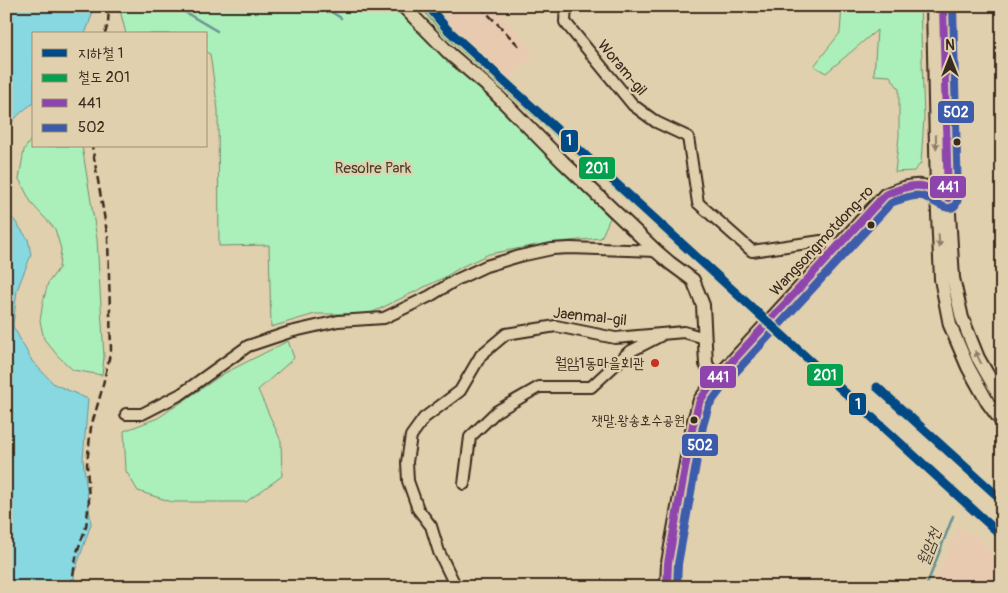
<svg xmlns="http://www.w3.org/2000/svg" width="1008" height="593" font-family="Pangolin,'Poor Story',sans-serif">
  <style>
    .built { fill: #e8cab0 }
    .green { fill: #abefba; stroke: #738c6c }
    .water { fill: #87d8e1; stroke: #699293 }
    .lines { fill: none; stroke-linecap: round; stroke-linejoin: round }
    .stream { stroke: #699293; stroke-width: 2.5 }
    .minor-casing { stroke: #3b2a1e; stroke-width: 14 }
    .tertiary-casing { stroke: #3b2a1e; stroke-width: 16 }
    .minor { stroke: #e1d0ad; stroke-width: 10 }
    .tertiary { stroke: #e1d0ad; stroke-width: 12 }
    .rail { stroke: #3b2a1e; stroke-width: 2.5; stroke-dasharray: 8 4; stroke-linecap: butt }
    .bus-1-casing { stroke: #e1d0ad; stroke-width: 11 }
    .bus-2-casing { stroke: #e1d0ad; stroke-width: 11 }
    .bus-1 { stroke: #8e44ad; stroke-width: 8 }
    .bus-2 { stroke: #3d5bab; stroke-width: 8 }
    .rail-1-casing { stroke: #e1d0ad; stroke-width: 12 }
    .rail-1 { stroke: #03a04e; stroke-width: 9 }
    .metro-1-casing { stroke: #e1d0ad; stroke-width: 12 }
    .metro-1 { stroke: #004a85; stroke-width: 9 }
    .oneway { fill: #8e7d66 }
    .bus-dot { fill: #3b2a1e; stroke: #e1d0ad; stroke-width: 2 }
    .poi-dot { fill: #c8321e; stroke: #e1d0ad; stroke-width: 2 }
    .labels { text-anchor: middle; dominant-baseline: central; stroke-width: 4.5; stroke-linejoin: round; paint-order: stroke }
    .bus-label { font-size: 14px; fill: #3b2a1e; stroke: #e1d0ad; text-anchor: end }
    .street-label { font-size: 15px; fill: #3b2a1e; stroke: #e1d0ad }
    .park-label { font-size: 15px; fill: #463e2e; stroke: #e1d0ad }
    .poi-label { font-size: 15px; fill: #3b2a1e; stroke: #e1d0ad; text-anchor: end }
    .water-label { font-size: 16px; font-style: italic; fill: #433b32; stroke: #e1d0ad }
    .line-badge { stroke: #e1d0ad; stroke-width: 2 }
    .badge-label { font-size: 14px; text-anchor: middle; font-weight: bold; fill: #fff }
  </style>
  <rect width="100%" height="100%" fill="#e1d0ad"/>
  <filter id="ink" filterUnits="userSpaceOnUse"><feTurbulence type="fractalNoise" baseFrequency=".02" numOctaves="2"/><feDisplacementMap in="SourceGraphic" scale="10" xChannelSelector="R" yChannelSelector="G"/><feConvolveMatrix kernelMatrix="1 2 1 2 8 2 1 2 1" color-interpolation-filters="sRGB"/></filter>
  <g filter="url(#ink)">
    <path class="built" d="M425 6H497L534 53 503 87Z
      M958 527 976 536 1002 560V587H933Z"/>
    <path class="green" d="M119 6H396L610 218 601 238 548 243 489 254 461 267 445 277 369 314H315L271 327 269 245 219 246 218 110 210 54 206 52V34H126Z
      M842 6H920L924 117 921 163 914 171 895 172 899 136V89L890 76 874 75 877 30 826 73 814 66 840 33Z
      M34 135V146H82L97 239 104 357 102 375 73 370 58 356 44 339 40 321 43 302 48 283 59 268 61 249 55 229 32 204 19 179 24 150Z
      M288 341 294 358 258 390 281 441 282 476 246 502H172L138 491 126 471 124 431 158 418 223 374Z"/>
    <path class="water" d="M6 6H92V15L85 34H34V103C22 110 11 121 6 133Z
      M6 209 28 239 31 255 17 290 13 326 32 361 54 384 88 399 83 459 91 524 74 574 75 587H6Z"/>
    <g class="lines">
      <path class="stream" d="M168 6 183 11 217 31
        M322 6 341 18
        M926 587 953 516"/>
      <defs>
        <path id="minor" d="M566 6 565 22 633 105 656 122 688 137 698 203 752 251 821 241 840 245
          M126 414H142L181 394 248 346 290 332 338 321 384 318 430 296 456 280 486 266 520 256 552 249 570 248 656 251
          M464 484 470 437 497 411 539 387H591L629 352 660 336
          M456 587 439 552 431 526 418 509 408 481 407 462 411 436 424 418 460 391 481 355 506 334 556 326 615 338 684 332 705 338"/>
        <path id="tertiary" d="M403 6 450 54 492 90 563 162 656 251 670 263 693 280 703 305 706 364 716 379
          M933 6 937 193 941 279 950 325 968 367 988 403 1002 422
          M943 6 948 198 953 278 962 318 978 358 1002 400
          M667 587 668 563 693 424 700 400 716 379 885 195C897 190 914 183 927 187 934 190 941 195 948 198"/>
      </defs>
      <use href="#minor" class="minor-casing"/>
      <use href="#tertiary" class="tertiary-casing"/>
      <use href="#minor" class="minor"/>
      <use href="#tertiary" class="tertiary"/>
      <path class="rail" d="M480 6 519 46
        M105 34 108 23 109 6
        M71 587 77 552 86 527 89 501 87 464 91 427 101 393 111 350 108 238 92 146"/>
      <defs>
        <path id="bus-1" d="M667 587 668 563 693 424 700 400 716 379 885 195C897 190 912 183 926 187 933 189 941 194 948 198L943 6"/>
        <path id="bus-2" d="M677 587 678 564 703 426 709 405 724 385 891 203C900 200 912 194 922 196 933 199 954 220 958 198L953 6"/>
      </defs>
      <use href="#bus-1" class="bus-1-casing"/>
      <use href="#bus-2" class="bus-2-casing"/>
      <use href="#bus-1" class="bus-1"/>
      <use href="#bus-2" class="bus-2"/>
      <defs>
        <path id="rail-1" d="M430 12 446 31 995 529"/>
      </defs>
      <use href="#rail-1" class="rail-1-casing"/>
      <use href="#rail-1" class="rail-1"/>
      <defs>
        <path id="metro-1" d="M428 6 447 29 1002 536
          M877 387 1002 500"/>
      </defs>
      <use href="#metro-1" class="metro-1-casing"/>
      <use href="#metro-1" class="metro-1"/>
    </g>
    <defs><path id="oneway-solid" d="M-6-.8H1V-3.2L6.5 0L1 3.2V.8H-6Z" transform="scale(1.25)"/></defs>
    <g class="oneway">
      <use href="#oneway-solid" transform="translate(936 142) rotate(89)"/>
      <use href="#oneway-solid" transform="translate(939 241) rotate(87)"/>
      <use href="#oneway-solid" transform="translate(978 357) rotate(-115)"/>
    </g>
  </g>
  <g class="bus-dot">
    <circle cx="957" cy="142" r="4.5"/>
    <circle cx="871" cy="225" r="4.5"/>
    <circle cx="694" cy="420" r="4.5"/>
  </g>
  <circle class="poi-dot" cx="655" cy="363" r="5"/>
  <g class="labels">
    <g class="bus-label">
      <text x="685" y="420">잿말.왕송호수공원</text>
    </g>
    <g class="street-label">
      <text transform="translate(622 68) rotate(50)">Woram-gil</text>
      <text transform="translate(822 241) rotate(-47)">Wangsongmotdong-ro</text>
      <text transform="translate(590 317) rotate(6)">Jaenmal-gil</text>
    </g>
    <g class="park-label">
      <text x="373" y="168">Resolre Park</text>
    </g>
    <g class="poi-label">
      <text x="645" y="363">월암1동마을회관</text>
    </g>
    <g class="water-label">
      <text transform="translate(929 547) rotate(-69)">월암천</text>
    </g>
  </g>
  <g class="line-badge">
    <rect x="937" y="100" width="38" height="24" rx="5" fill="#3d5bab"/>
    <rect x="560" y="129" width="19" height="24" rx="5" fill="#004a85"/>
    <rect x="578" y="156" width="38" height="24" rx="5" fill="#03a04e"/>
    <rect x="929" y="175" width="38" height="24" rx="5" fill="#8e44ad"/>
    <rect x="806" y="363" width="38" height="24" rx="5" fill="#03a04e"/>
    <rect x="699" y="365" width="38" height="24" rx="5" fill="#8e44ad"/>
    <rect x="848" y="392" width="19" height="24" rx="5" fill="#004a85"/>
    <rect x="681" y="433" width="38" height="24" rx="5" fill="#3d5bab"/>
  </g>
  <g class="badge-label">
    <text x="956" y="117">502</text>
    <text x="569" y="145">1</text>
    <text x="597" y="173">201</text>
    <text x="948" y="192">441</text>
    <text x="825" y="380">201</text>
    <text x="718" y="382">441</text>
    <text x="858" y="409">1</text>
    <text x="700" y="450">502</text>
  </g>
  <rect width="1008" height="593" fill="none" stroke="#e1d0ad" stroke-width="25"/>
  <rect x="12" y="12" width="983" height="568" fill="none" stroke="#3b2a1e" stroke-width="2" filter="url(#ink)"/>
  <rect x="32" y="32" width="175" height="115" fill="#e1d0ad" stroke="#9f8e74"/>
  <rect x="42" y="49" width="25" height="8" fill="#004a85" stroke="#9f8e74"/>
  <text x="78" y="58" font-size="15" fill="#3b2a1e">지하철 1</text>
  <rect x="42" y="74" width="25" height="8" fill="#03a04e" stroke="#9f8e74"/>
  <text x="78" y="82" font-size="15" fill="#3b2a1e">철도 201</text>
  <rect x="42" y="99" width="25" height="8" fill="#8e44ad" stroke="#9f8e74"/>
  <text x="78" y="108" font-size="15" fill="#3b2a1e">441</text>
  <rect x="42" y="124" width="25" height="8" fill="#3d5bab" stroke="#9f8e74"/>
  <text x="78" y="132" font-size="15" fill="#3b2a1e">502</text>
  <g transform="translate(950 58)" stroke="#e1d0ad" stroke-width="4" paint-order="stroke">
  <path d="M0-4L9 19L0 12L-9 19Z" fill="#3b2a1e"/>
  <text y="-8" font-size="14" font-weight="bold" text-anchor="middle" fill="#3b2a1e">N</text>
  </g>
</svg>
